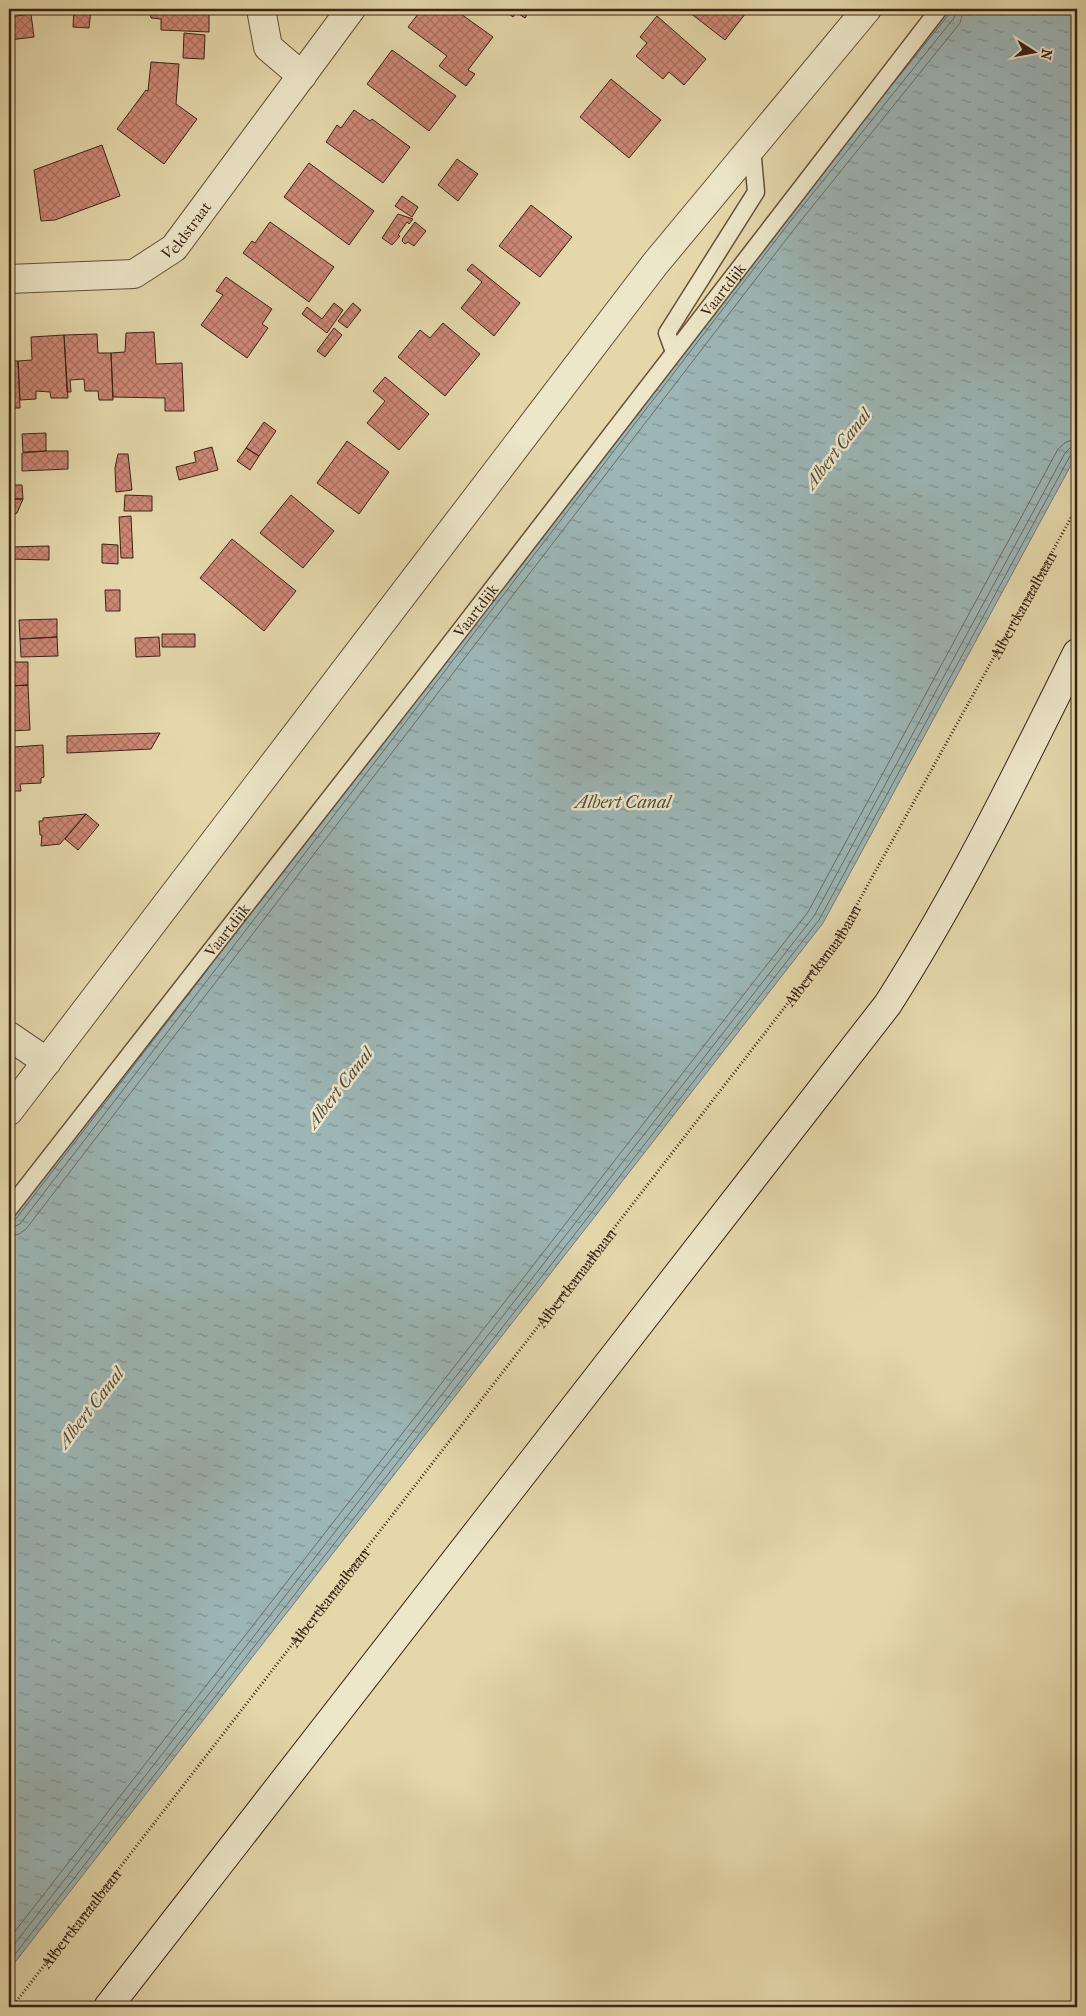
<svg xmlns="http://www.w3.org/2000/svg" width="1086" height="2016" font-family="'IM FELL French Canon',serif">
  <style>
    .water { fill: url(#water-ripples); stroke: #757b75 }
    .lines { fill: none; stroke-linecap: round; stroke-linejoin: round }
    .shore { stroke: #6c6c65; stroke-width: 1 }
    .building { fill: url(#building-cross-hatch); stroke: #3b2314 }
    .lane-casing { stroke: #65503a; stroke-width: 19 }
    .street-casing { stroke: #65503a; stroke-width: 30 }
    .secondary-casing { stroke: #3b2314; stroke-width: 30 }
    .path { stroke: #3b2314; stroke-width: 3; stroke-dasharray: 1 2.5; stroke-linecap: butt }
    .lane { stroke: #ede6c8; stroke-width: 16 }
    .street { stroke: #ede6c8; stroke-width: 28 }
    .secondary { stroke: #ede6c8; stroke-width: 28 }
    .labels { text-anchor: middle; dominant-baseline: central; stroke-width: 5; stroke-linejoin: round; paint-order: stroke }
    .street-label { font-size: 16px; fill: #3b2314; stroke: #ede6c8 }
    .water-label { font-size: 18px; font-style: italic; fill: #53483c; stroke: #ede6c8 }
  </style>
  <defs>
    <pattern id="water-ripples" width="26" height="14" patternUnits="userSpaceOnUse" patternTransform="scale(1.25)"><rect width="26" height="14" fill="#9cb6b6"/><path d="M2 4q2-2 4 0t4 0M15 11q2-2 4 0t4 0" fill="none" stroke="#809493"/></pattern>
    <pattern id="building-cross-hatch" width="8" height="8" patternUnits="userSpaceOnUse" patternTransform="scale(1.25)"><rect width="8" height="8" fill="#ce8876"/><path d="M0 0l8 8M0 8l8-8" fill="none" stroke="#a86f60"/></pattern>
  </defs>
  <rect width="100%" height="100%" fill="#e4d8ab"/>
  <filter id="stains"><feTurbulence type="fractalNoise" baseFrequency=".004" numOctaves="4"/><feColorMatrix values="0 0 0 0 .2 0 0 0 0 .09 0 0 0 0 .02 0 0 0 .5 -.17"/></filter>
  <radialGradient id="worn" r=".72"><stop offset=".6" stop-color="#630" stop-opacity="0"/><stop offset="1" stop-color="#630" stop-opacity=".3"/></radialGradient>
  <path class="water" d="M947 9H1077V454L823 923 9 1970V1220L781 216Z"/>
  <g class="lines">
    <path class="shore" d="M892 85 949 14 951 9
      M9 1223 15 1220 208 969
      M9 1229 20 1224 789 223 954 18 957 9
      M9 1236 19 1234 26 1229 795 228 960 23 964 9
      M9 1939 808 912 1058 449 1066 442 1077 439
      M9 1951 814 916 1065 453 1070 448 1077 446
      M9 1962 819 920 1070 456 1077 453"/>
  </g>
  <path class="building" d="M74 9H91L89 28 73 27Z
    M140 9H209V32L161 30V19L151 18 150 12 140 11Z
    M422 9H454L493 37 468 70 475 74 466 86 439 66 447 56 408 27Z
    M502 9H531L525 18 516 12 513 17Z
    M685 9H749L725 40Z
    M31 14 34 37 9 40V17Z
    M657 16 706 59 684 85 669 72 663 79 636 56 647 43 640 37Z
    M184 33 205 35 204 59 183 58Z
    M392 50 456 96 429 131 367 84Z
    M151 62 179 64 176 104 197 119 164 164 117 129 146 90 148 91Z
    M611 79 661 120 629 158 580 117Z
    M354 110 370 121 372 119 410 147 383 183 326 142 337 125 341 128Z
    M102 145 120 196 55 220 41 221 34 170Z
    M457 159 478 174 458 201 438 185Z
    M309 163 374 211 349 245 284 197Z
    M402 196 418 207 412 217 395 206Z
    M531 205 572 237 540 277 499 246Z
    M398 214 413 219 409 224 407 222 398 235 400 236 392 245 382 238Z
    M270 222 334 267 309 302 243 253 252 241 255 243Z
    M415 222 426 231 414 246 408 242 405 244 402 241 403 238Z
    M472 264 520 303 494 336 461 308 482 282 467 270Z
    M226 277 272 309 262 324 268 328 247 358 201 325 223 295 216 291Z
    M334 303 343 310 327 333 302 314 307 307 322 319Z
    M353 303 361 310 347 328 338 321Z
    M443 323 480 354 445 396 398 357 420 330 430 338Z
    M334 328 342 335 325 357 317 351Z
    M154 332 156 364 182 363 184 411H165V398L113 397 111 353 125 352 126 333Z
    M97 334 98 353H111L113 400H99L98 391H85L84 379 70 380 71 392H67L64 335Z
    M64 335 68 398H51L50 392 36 391V399L20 400 18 361 32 360 31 337Z
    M9 361H18L20 408H9Z
    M385 377 429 414 399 450 367 423 385 401 373 391Z
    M264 422 276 431 259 456 246 448Z
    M46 433V451L23 452 22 434Z
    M347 441 389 472 359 514 317 483Z
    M212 447 218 470 179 480 176 467 196 462 194 452Z
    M246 448 259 456 250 470 237 461Z
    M46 451H68V469L22 471V453Z
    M118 454H128L132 490 116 492 115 468Z
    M9 485H22L23 499H9Z
    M125 495 152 496V511H124Z
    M291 495 334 531 303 568 260 533Z
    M9 499H23L17 513 10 517Z
    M131 516 133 558H121L119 517Z
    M232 539 296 591 264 631 200 578Z
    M102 544 118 545V564L102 563Z
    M49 546V560L9 559V547Z
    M105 590H120V611H106Z
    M57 619V637L20 639 19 620Z
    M162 634H195V647H162Z
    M57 637 58 656 21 657 20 639Z
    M159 637 160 656 136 657 135 638Z
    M9 662H28V685L9 686Z
    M28 685 30 730 9 731V686Z
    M160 733 151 749 67 753V736Z
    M43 745 44 777 41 778V783L20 784 21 791H9V750H14V747Z
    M86 814 60 844 41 846 42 835H40L39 821H43V818Z
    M86 814 99 825 78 850 65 839Z"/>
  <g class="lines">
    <defs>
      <g id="lane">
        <path d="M674 352 667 333 756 192 752 147"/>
        <path id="s2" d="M9 1209 421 681 939 9"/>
      </g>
      <g id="street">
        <path d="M261 9 268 47 302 76"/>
        <path id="s3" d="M9 279 134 274 174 248 351 9"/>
        <path d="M9 1036 47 1062"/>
        <path d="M9 1111 655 264 867 9"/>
      </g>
      <path id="secondary" d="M108 2007 888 1004C960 891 1018 772 1077 653"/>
    </defs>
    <use href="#lane" class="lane-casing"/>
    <use href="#street" class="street-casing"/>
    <use href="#secondary" class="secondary-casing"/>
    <path class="path" id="s1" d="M12 2007 839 937 1077 507"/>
    <use href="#lane" class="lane"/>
    <use href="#street" class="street"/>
    <use href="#secondary" class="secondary"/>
  </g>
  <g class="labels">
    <g class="street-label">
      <text stroke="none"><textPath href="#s3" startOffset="194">Veldstraat</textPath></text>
      <text stroke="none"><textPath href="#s2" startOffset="1164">Vaartdijk</textPath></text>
      <text stroke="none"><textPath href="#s1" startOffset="1732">Albertkanaalbaan</textPath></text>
      <text stroke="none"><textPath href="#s2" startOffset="759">Vaartdijk</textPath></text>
      <text stroke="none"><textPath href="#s2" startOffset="354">Vaartdijk</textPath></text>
      <text stroke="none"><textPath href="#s1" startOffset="1328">Albertkanaalbaan</textPath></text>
      <text stroke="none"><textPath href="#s1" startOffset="922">Albertkanaalbaan</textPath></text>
      <text stroke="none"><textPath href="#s1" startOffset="518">Albertkanaalbaan</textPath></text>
      <text stroke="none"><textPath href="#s1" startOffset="112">Albertkanaalbaan</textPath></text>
    </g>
    <g class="water-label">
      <text transform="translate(838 449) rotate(-52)">Albert Canal</text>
      <text x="623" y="802">Albert Canal</text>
      <text transform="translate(340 1088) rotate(-52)">Albert Canal</text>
      <text transform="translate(91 1408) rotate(-52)">Albert Canal</text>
    </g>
  </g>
  <rect width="1086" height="2016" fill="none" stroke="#e4d8ab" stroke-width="30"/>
  <rect x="10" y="10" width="1066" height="1996" fill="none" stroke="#3b2314" stroke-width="2.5"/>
  <rect x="15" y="15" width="1056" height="1986" fill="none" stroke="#3b2314"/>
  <g transform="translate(1034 52) rotate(101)" stroke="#ede6c8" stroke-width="4" paint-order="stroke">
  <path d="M0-4L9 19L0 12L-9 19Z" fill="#3b2314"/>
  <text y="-8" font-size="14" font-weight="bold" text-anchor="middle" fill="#3b2314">N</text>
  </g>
  <rect width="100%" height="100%" filter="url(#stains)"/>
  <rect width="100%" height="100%" fill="url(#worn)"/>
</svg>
